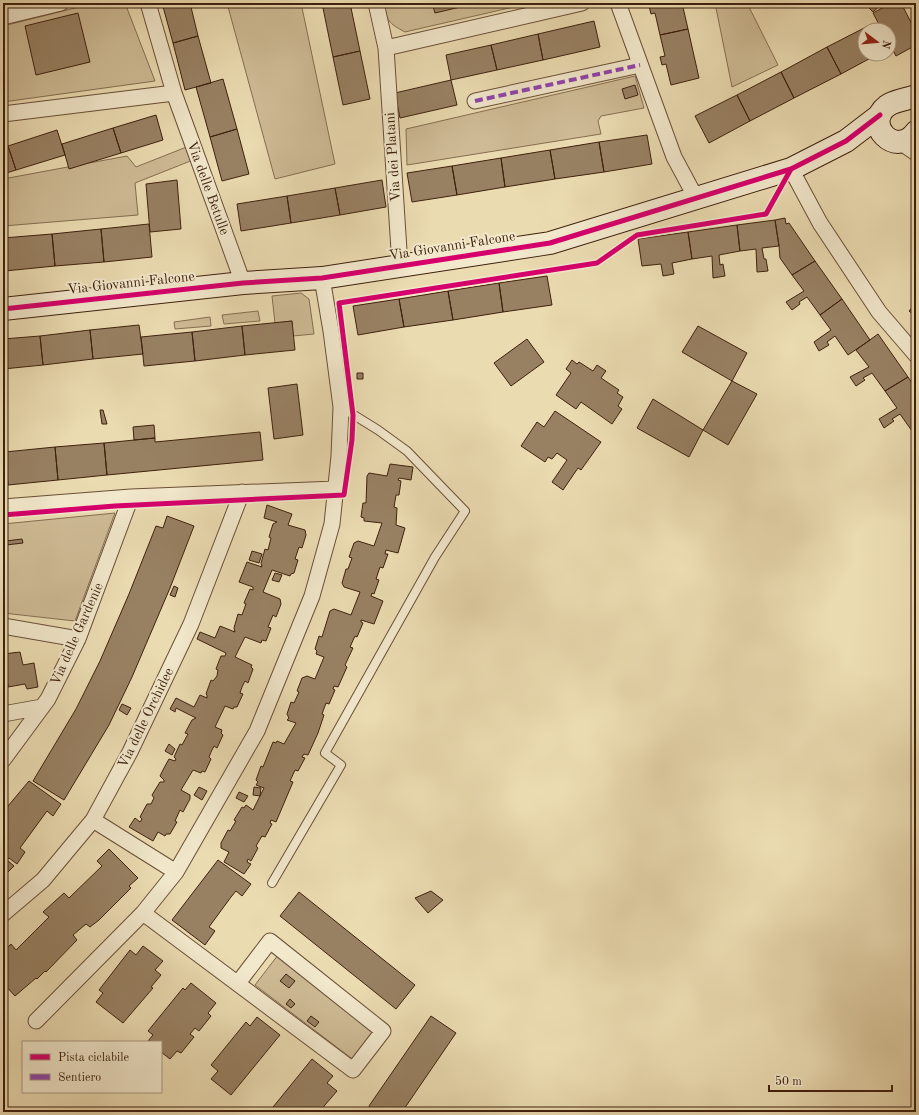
<svg xmlns="http://www.w3.org/2000/svg" width="919" height="1115" font-family="'Old Standard TT',serif">
  <style>
    .green { fill: #cebb95; stroke: #866e52 }
    .building { fill: #988163; stroke: #3f200e }
    .lines { fill: none; stroke-linecap: round; stroke-linejoin: round }
    .lane-casing { stroke: #6a4f37; stroke-width: 10 }
    .street-casing { stroke: #6a4f37; stroke-width: 17 }
    .secondary-casing { stroke: #3f200e; stroke-width: 24 }
    .lane { stroke: #f2e8cc; stroke-width: 8 }
    .street { stroke: #f2e8cc; stroke-width: 15 }
    .secondary { stroke: #f2e8cc; stroke-width: 22 }
    .quiet { stroke: #8e44ad; stroke-width: 4; stroke-dasharray: 8 4; stroke-linecap: butt }
    .cycleway-casing { stroke: #f2e8cc; stroke-width: 8 }
    .cycleway { stroke: #d6006c; stroke-width: 5 }
    .labels { text-anchor: middle; dominant-baseline: central; stroke-width: 4; stroke-linejoin: round; paint-order: stroke }
    .street-label { font-size: 14px; fill: #3f200e; stroke: #f2e8cc }
  </style>
  <rect width="100%" height="100%" fill="#ebdbb1"/>
  <filter id="stains"><feTurbulence type="fractalNoise" baseFrequency=".005" numOctaves="4"/><feColorMatrix values="0 0 0 0 .2 0 0 0 0 .09 0 0 0 0 .02 0 0 0 .5 -.17"/></filter>
  <radialGradient id="worn" r=".72"><stop offset=".6" stop-color="#630" stop-opacity="0"/><stop offset="1" stop-color="#630" stop-opacity=".3"/></radialGradient>
  <path class="green" d="M95 3H125L155 81 3 102V26Z
    M227 3H301L335 164 275 179Z
    M384 3H531L405 32C388 23 387 21 384 3Z
    M715 3H747L778 65 732 87Z
    M635 76 644 108 601 116 598 121 601 134 407 165 406 129Z
    M189 146 193 160 135 183 138 215 3 226V179L127 156 136 167Z
    M301 293 309 299 314 334 293 336 292 321 275 323 272 296Z
    M258 311 260 321 224 324 222 315Z
    M210 317 211 326 175 329 174 322Z
    M115 513 75 621 3 613V524Z
    M278 955 377 1033 355 1061 255 985Z"/>
  <path class="building" d="M162 3H190L198 36 173 43Z
    M350 3 360 51 333 57 323 8Z
    M432 3H477L435 13Z
    M653 3H682L688 29 660 35 655 13 651 14 649 6 653 5Z
    M864 3H883L873 12Z
    M892 3H901L916 32V45L896 56 889 43V30H882L873 13Z
    M78 13 90 62 36 75 25 26Z
    M594 21 600 47 543 60 538 34Z
    M868 26 870 30H865V54H878L841 74 827 47Z
    M688 29 699 78 671 85 666 64 662 65 660 57 665 56 660 35Z
    M538 34 543 60 497 70 491 45Z
    M198 36 211 83 185 90 173 43Z
    M491 45 497 70 451 80 446 55Z
    M827 47 841 74 794 98 781 72Z
    M360 51 370 99 343 105 333 57Z
    M781 72 794 98 750 121 737 95Z
    M223 79 237 129 210 137 196 87Z
    M451 80 457 105 400 118 395 93Z
    M635 85 638 95 625 99 622 89Z
    M737 95 750 121 709 143 695 116Z
    M156 115 163 140 121 153 113 128Z
    M113 128 121 153 69 169 62 144Z
    M237 129 249 174 222 181 210 137Z
    M57 130 65 155 16 170 8 146Z
    M647 135 652 164 604 172 599 142Z
    M599 142 604 172 555 179 550 150Z
    M8 146 16 170 3 174V147Z
    M550 150 555 179 505 187 501 158Z
    M501 158 505 187 457 195 452 166Z
    M452 166 457 195 412 202 407 173Z
    M177 180 181 229 150 232 146 184Z
    M382 180 386 207 340 215 335 188Z
    M335 188 340 215 291 223 287 196Z
    M287 196 291 223 241 231 237 204Z
    M785 218 786 224 789 223 815 261 792 275 780 258 779 246 775 220Z
    M775 220 779 246 762 248 764 259H766L768 271 757 272 756 249 740 251 737 225Z
    M149 224 152 257 104 262 101 229Z
    M737 225 740 251 719 255 720 265 723 264 725 276 713 278 712 256 692 259 688 232Z
    M101 229 104 262 55 266 52 234Z
    M688 232 692 259 672 263 674 274 663 276 661 264 642 266 638 239Z
    M52 234 55 266 5 271 3 238Z
    M815 261 842 299 820 315 807 297 799 302 800 304 792 310 786 302 804 291 792 275Z
    M547 276 552 305 503 312 499 283Z
    M499 283 503 312 453 320 448 291Z
    M448 291 453 320 404 327 399 299Z
    M399 299 404 327 358 335 353 306Z
    M842 299 870 340 848 355 835 336 827 342 829 345 819 351 814 342 831 330 820 315Z
    M916 303V317L909 311Z
    M292 321 295 350 245 355 242 326Z
    M139 325 143 354 93 359 90 330Z
    M242 326 245 355 195 361 192 332Z
    M698 326 747 353 732 381 682 352Z
    M90 330 93 359 43 365 40 336Z
    M192 332 195 361 144 366 141 337Z
    M878 334 908 377 885 391 872 373 863 378 865 380 856 386 850 377 869 367 856 350Z
    M40 336 43 365 3 369V339Z
    M527 339 544 362 511 386 494 363Z
    M572 360 577 364 579 362 593 371 597 365 606 371 601 378 619 390 617 393 623 397 618 406 622 409 612 424 581 402 576 409 556 395 571 373 566 369Z
    M357 373H363V379H357Z
    M908 377 916 389V429L912 431 900 414 892 419 894 421 884 428 879 419 897 408 885 391Z
    M732 381 757 394 728 445 703 430Z
    M297 384 303 435 274 439 268 388Z
    M653 399 703 430 689 457 637 428Z
    M100 410H103L107 424H102Z
    M555 411 601 442 581 470 578 468 563 490 552 482 567 460 557 453 552 459 548 457 545 462 521 446 537 422 544 427Z
    M154 425 155 438 134 440 133 427Z
    M260 432 263 460 107 475 104 443 155 438V442Z
    M104 443 107 475 58 480 55 447Z
    M55 447 58 480 8 485 5 452Z
    M5 452 8 485H3V453Z
    M390 464 413 467 411 480 399 478 398 480 401 481 399 495H396L394 507 397 508 396 525 405 528 398 553 386 550 385 554H388L383 568 380 567 376 579 379 580 374 594 372 593 371 596 383 601 374 624 361 620V622L363 623 357 637 355 636 350 647 353 648 345 665 347 667 338 687 334 686 333 689 335 690 329 704 326 703 322 714 324 715 318 733 308 755 304 754 302 757 305 758 298 771 295 770 290 781 293 782 276 822 271 820 270 823 272 824 265 837 262 836 256 846 258 848 251 861 248 859 247 862 251 864 244 874 224 862 229 852 221 848V843L228 830 230 831 236 821 234 820 242 807 244 808 246 805 253 810 264 788 256 785 258 782 256 780 261 766 263 767 273 742 276 743 277 741 284 744 296 723 287 720 289 718 287 714 291 702 294 703 299 692 297 691 302 678 307 676 315 679 324 657 316 654 317 651 315 649 319 636 322 637 330 611 334 609 351 615 360 592 344 587 342 583 346 569H348L352 558 349 557 354 543 358 541 374 546 382 523 364 521V518L361 517 363 503H366L367 476 369 473 387 476Z
    M267 505 292 514 288 525 305 530 306 535 302 548 299 547 295 559 298 560 294 573 291 574 290 576 272 570 263 592 280 599 281 604 276 617 273 615 268 627 271 628 266 641 262 640 261 643 245 637 235 657 252 665 251 667 253 669 248 683 245 681 242 687 240 693 243 694 237 707H234L233 709 225 706 215 727 222 730 221 733 223 735 217 748 214 746 211 752 209 757 211 759 205 772 202 771 201 773 193 770 181 790 190 795V799L183 812 180 810 175 821 177 822 170 834H166L165 836 158 832 153 841 129 827 135 818 140 822 142 819 140 817 147 804H151L154 798 152 795 160 782H164V780L160 776 164 768 169 759 175 761 176 759 174 757 180 744 182 745 188 734 185 733 192 720 196 718 176 708 175 712 170 709 176 698 194 707 200 695 207 698V695L206 694 211 680 213 681 217 676 218 670 216 669 221 656H225L226 653 197 639 200 632 215 638 220 626 235 632 234 628 238 614 242 615 246 604 244 603 250 589 253 590V587L239 582 247 562 262 567 261 563 265 549 268 550 271 538 269 537 273 524 277 522 264 518Z
    M167 516 194 526 170 588 132 677 109 725 64 800 33 781 76 709 100 661 129 594 156 526 163 528Z
    M22 539 23 543 6 545V541Z
    M252 551 262 554 259 563 249 560Z
    M275 573 282 575 279 582 272 580Z
    M174 586 178 588 175 597 170 595Z
    M20 652 23 665 34 663 38 687 27 689 25 684 8 687V684L3 685V654Z
    M122 704 131 708 127 715 119 710Z
    M169 744 175 749 172 755 165 751Z
    M29 781 61 804 53 816 47 811 20 848 25 852 17 864 9 858 7 860 14 866 4 876 3 812Z
    M199 787 207 791 202 800 194 795Z
    M254 787 261 788 260 796 253 795Z
    M239 792 248 796 244 802 236 798Z
    M109 849 138 878 129 886 131 888 99 920 90 927 86 924 73 935 77 940 46 972 45 971 37 979 36 978 15 996 3 983V952L11 944 16 950 49 917 43 912 64 893 69 898 102 866 97 861Z
    M218 860 251 884 242 896 236 891 231 897 209 927 215 931 205 945 172 920Z
    M431 891 443 900 428 913 415 898Z
    M299 892 415 985 396 1009 280 916Z
    M143 946 163 961 155 970 161 975 151 987 153 988 123 1023 96 1002 103 993 99 990 130 950 136 955Z
    M286 974 295 981 289 988 280 981Z
    M191 983 216 1003 208 1013 211 1016 199 1031 195 1028 190 1034 194 1037 181 1053 177 1051 170 1059 161 1052V1042L148 1041 153 1035 148 1031 183 988 185 990Z
    M290 999 295 1004 291 1008 286 1004Z
    M311 1016 319 1022 315 1027 307 1021Z
    M431 1016 456 1033 402 1112H377L369 1106Z
    M257 1017 280 1035 231 1095 211 1079 218 1071 211 1065 246 1022 250 1026Z
    M312 1059 333 1076 327 1083 337 1091 319 1112H269Z"/>
  <g class="lines">
    <defs>
      <path id="lane" d="M272 883 341 765 325 753 435 557 465 511 407 451 378 430 341 407"/>
      <path id="street" d="M148 3 174 93 243 283
        M376 3 386 48 400 266
        M618 3 674 157 696 198
        M3 17 61 3
        M386 48 582 3
        M475 101 640 65
        M3 114 174 93
        M900 142 916 153
        M791 169 820 223 879 312 916 355
        M3 507 131 497 335 489
        M3 626 78 639
        M3 714 42 707
        M3 760 48 699 78 639 131 497
        M93 820 176 872
        M143 913 353 1070 383 1031 270 941 238 983
        M3 914 43 880 93 820 130 752 191 624 242 492
        M36 1021 143 913 176 872 257 731 312 596 332 524 339 456 341 407 331 331 322 278"/>
      <path id="secondary" d="M916 96C908 99 893 101 887 106 863 124 895 159 916 132
        M3 309 243 283 322 278 550 243 791 169 846 141 880 115"/>
    </defs>
    <use href="#lane" class="lane-casing"/>
    <use href="#street" class="street-casing"/>
    <use href="#secondary" class="secondary-casing"/>
    <use href="#lane" class="lane"/>
    <use href="#street" class="street"/>
    <use href="#secondary" class="secondary"/>
    <path class="quiet" d="M475 101 640 65"/>
    <defs>
      <path id="cycleway" d="M3 309 243 283 322 278 550 243 791 169 846 141 880 115
        M3 515 115 506 344 495 352 440 353 415 339 303 597 263 637 235 766 214 791 169"/>
    </defs>
    <use href="#cycleway" class="cycleway-casing"/>
    <use href="#cycleway" class="cycleway"/>
  </g>
  <g class="labels">
    <g class="street-label">
      <text transform="translate(393 157) rotate(-94)">Via dei Platani</text>
      <text transform="translate(208 188) rotate(70)">Via delle Betulle</text>
      <text transform="translate(452 246) rotate(-9)">Via Giovanni Falcone</text>
      <text transform="translate(131 283) rotate(-6)">Via Giovanni Falcone</text>
      <text transform="translate(77 634) rotate(-66)">Via delle Gardenie</text>
      <text transform="translate(146 718) rotate(-64)">Via delle Orchidee</text>
    </g>
  </g>
  <rect width="919" height="1115" fill="none" stroke="#ebdbb1" stroke-width="16"/>
  <rect x="4" y="4" width="911" height="1107" fill="none" stroke="#3f200e" stroke-width="2"/>
  <rect x="8" y="8" width="903" height="1099" fill="none" stroke="#3f200e"/>
  <rect x="22" y="1041" width="140" height="52" fill="#f2e8cc" stroke="#aa9880"/>
  <rect x="30" y="1054" width="20" height="6" fill="#d6006c" stroke="#aa9880"/>
  <text x="58" y="1061" font-size="12" fill="#3f200e">Pista ciclabile</text>
  <rect x="30" y="1074" width="20" height="6" fill="#8e44ad" stroke="#aa9880"/>
  <text x="58" y="1081" font-size="12" fill="#3f200e">Sentiero</text>
  <g transform="translate(877 42) rotate(106)"><circle r="19" fill="#f2e8cc" stroke="#aa9880"/>
  <path d="M0-3L7 15L0 10L-7 15Z" fill="#8f2418"/>
  <text y="-6" font-size="11" font-weight="bold" text-anchor="middle" fill="#3f200e">N</text>
  </g>
  <path d="M769 1085v6h123v-6" fill="none" stroke="#3f200e" stroke-width="2"/>
  <text x="775" y="1085" font-size="12" fill="#3f200e" stroke="#f2e8cc" stroke-width="3" paint-order="stroke">50 m</text>
  <rect width="100%" height="100%" filter="url(#stains)"/>
  <rect width="100%" height="100%" fill="url(#worn)"/>
</svg>
